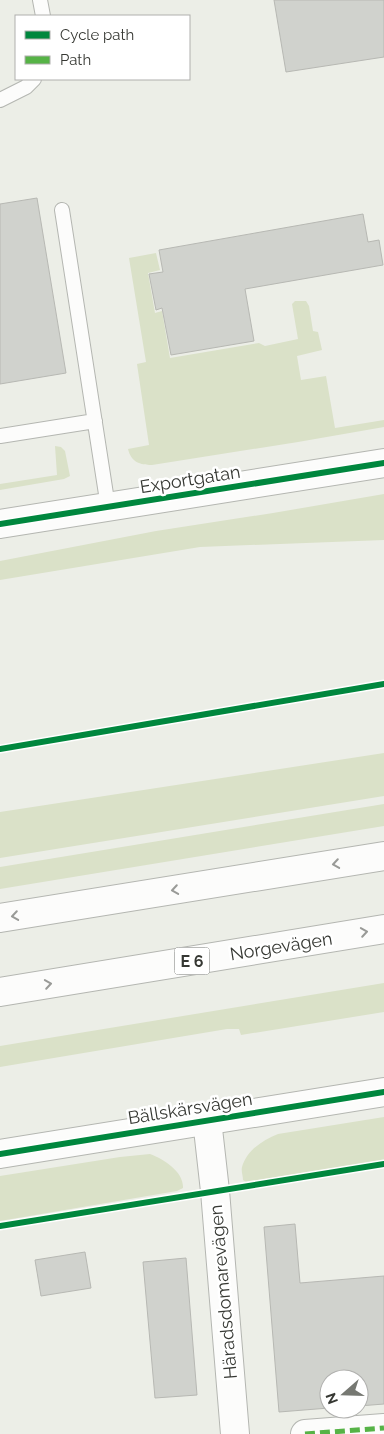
<svg xmlns="http://www.w3.org/2000/svg" width="384" height="1434" font-family="Raleway,sans-serif">
  <style>
    .green { fill: #dae1c8 }
    .building { fill: #d0d2cd; stroke: #b7b8b3 }
    .lines { fill: none; stroke-linecap: round; stroke-linejoin: round }
    .lane-casing { stroke: #b4b6b1; stroke-width: 16 }
    .street-casing { stroke: #b4b6b1; stroke-width: 30 }
    .secondary-casing { stroke: #b4b6b1; stroke-width: 30 }
    .highway-casing { stroke: #b4b6b1; stroke-width: 30 }
    .lane { stroke: #fcfcfb; stroke-width: 14 }
    .street { stroke: #fcfcfb; stroke-width: 28 }
    .secondary { stroke: #fcfcfb; stroke-width: 28 }
    .highway { stroke: #fcfcfb; stroke-width: 28 }
    .quiet { stroke: #56b346; stroke-width: 5; stroke-dasharray: 10 5; stroke-linecap: butt }
    .cycleway-casing { stroke: #fff; stroke-width: 9 }
    .cycleway { stroke: #00873e; stroke-width: 6 }
    .oneway { stroke: #999a97 }
    .labels { text-anchor: middle; dominant-baseline: central; stroke-width: 5; stroke-linejoin: round; paint-order: stroke }
    .shield { fill: #fff; stroke: #727470; stroke-width: 1 }
    .shield-label { font-size: 16px; font-weight: bold; fill: #363833 }
    .street-label { font-size: 18px; fill: #363833; stroke: #fff }
  </style>
  <rect width="100%" height="100%" fill="#eceee7"/>
  <path class="green" d="M156 253 160 270 148 273 155 313 162 311 170 358 259 343 265 346 298 339 292 304 295 301H306L309 306 313 331 318 332 322 350 297 356 301 380 326 376 335 428 384 420V427L298 442 152 465C140 465 131 462 128 449L149 445 137 364 146 362 129 258Z
    M55 446 61 447 65 451 70 476 64 479 0 490V484L57 475Z
    M384 494V540L200 547 0 580V561L156 531 273 513Z
    M384 753V796L0 858V812Z
    M384 804V826L0 889V867Z
    M384 983V1012L241 1035 239 1029H227L0 1067V1046Z
    M384 1117V1160L246 1182 243 1180C243 1176 241 1171 242 1167 247 1150 263 1140 278 1134Z
    M150 1154C164 1159 184 1172 183 1188L177 1191 0 1221V1176L120 1157Z"/>
  <path class="building" d="M274 0H384V57L286 72Z
    M37 198 66 373 0 384V204Z
    M363 214 368 242 379 240 383 265 245 289 254 341 171 355 162 308 156 310 149 274 163 272 159 250Z
    M295 1224 300 1283 384 1276V1404L359 1406V1379H329V1408L279 1412 264 1227Z
    M85 1252 91 1288 41 1296 35 1260Z
    M186 1258 197 1395 155 1398 143 1262Z"/>
  <g class="lines">
    <defs>
      <path id="lane" d="M40 0 43 16
        M0 100 26 87 34 79
        M62 210 108 507
        M0 436 95 421"/>
      <path id="street" d="M207 1120 215 1191 235 1434
        M305 1434 384 1428"/>
      <path id="secondary" d="M0 524 384 463
        M0 1154 384 1092"/>
      <path id="highway" d="M0 918 384 856
        M0 992 384 929"/>
    </defs>
    <use href="#lane" class="lane-casing"/>
    <use href="#street" class="street-casing"/>
    <use href="#secondary" class="secondary-casing"/>
    <use href="#highway" class="highway-casing"/>
    <use href="#lane" class="lane"/>
    <use href="#street" class="street"/>
    <use href="#secondary" class="secondary"/>
    <use href="#highway" class="highway"/>
    <path class="quiet" d="M305 1434 384 1428"/>
    <defs>
      <path id="cycleway" d="M0 524 384 463
        M0 749 384 684
        M0 1154 384 1092
        M0 1226 384 1164"/>
    </defs>
    <use href="#cycleway" class="cycleway-casing"/>
    <use href="#cycleway" class="cycleway"/>
  </g>
  <defs><path id="oneway-chevron" d="M-2-3.5L2.5 0L-2 3.5" fill="none" stroke-width="1.6" stroke-linecap="round" stroke-linejoin="round" transform="scale(1.25)"/></defs>
  <g class="oneway">
    <use href="#oneway-chevron" transform="translate(336 864) rotate(171)"/>
    <use href="#oneway-chevron" transform="translate(175 890) rotate(171)"/>
    <use href="#oneway-chevron" transform="translate(15 916) rotate(171)"/>
    <use href="#oneway-chevron" transform="translate(364 932) rotate(-9)"/>
    <use href="#oneway-chevron" transform="translate(48 984) rotate(-9)"/>
  </g>
  <g class="labels">
    <rect class="shield" x="174.5" y="947.5" width="35" height="27" rx="4"/>
    <g class="shield-label">
      <text x="192" y="961">E 6</text>
    </g>
    <g class="street-label">
      <text transform="translate(190 479) rotate(-9)">Exportgatan</text>
      <text transform="translate(281 946) rotate(-9)">Norgevägen</text>
      <text transform="translate(190 1108) rotate(-9)">Bällskärsvägen</text>
      <text transform="translate(223 1292) rotate(-95)">Häradsdomarevägen</text>
    </g>
  </g>
  <rect x="15" y="15" width="175" height="65" fill="#ffffff" stroke="#afafad"/>
  <rect x="25" y="31" width="25" height="8" fill="#00873e" stroke="#afafad"/>
  <text x="60" y="40" font-size="15" fill="#363833">Cycle path</text>
  <rect x="25" y="56" width="25" height="8" fill="#56b346" stroke="#afafad"/>
  <text x="60" y="65" font-size="15" fill="#363833">Path</text>
  <g transform="translate(344 1394) rotate(250)"><circle r="24" fill="#ffffff" stroke="#afafad"/>
  <path d="M0-4L9 19L0 12L-9 19Z" fill="#767872"/>
  <text y="-8" font-size="14" font-weight="bold" text-anchor="middle" fill="#363833">N</text>
  </g>
</svg>
